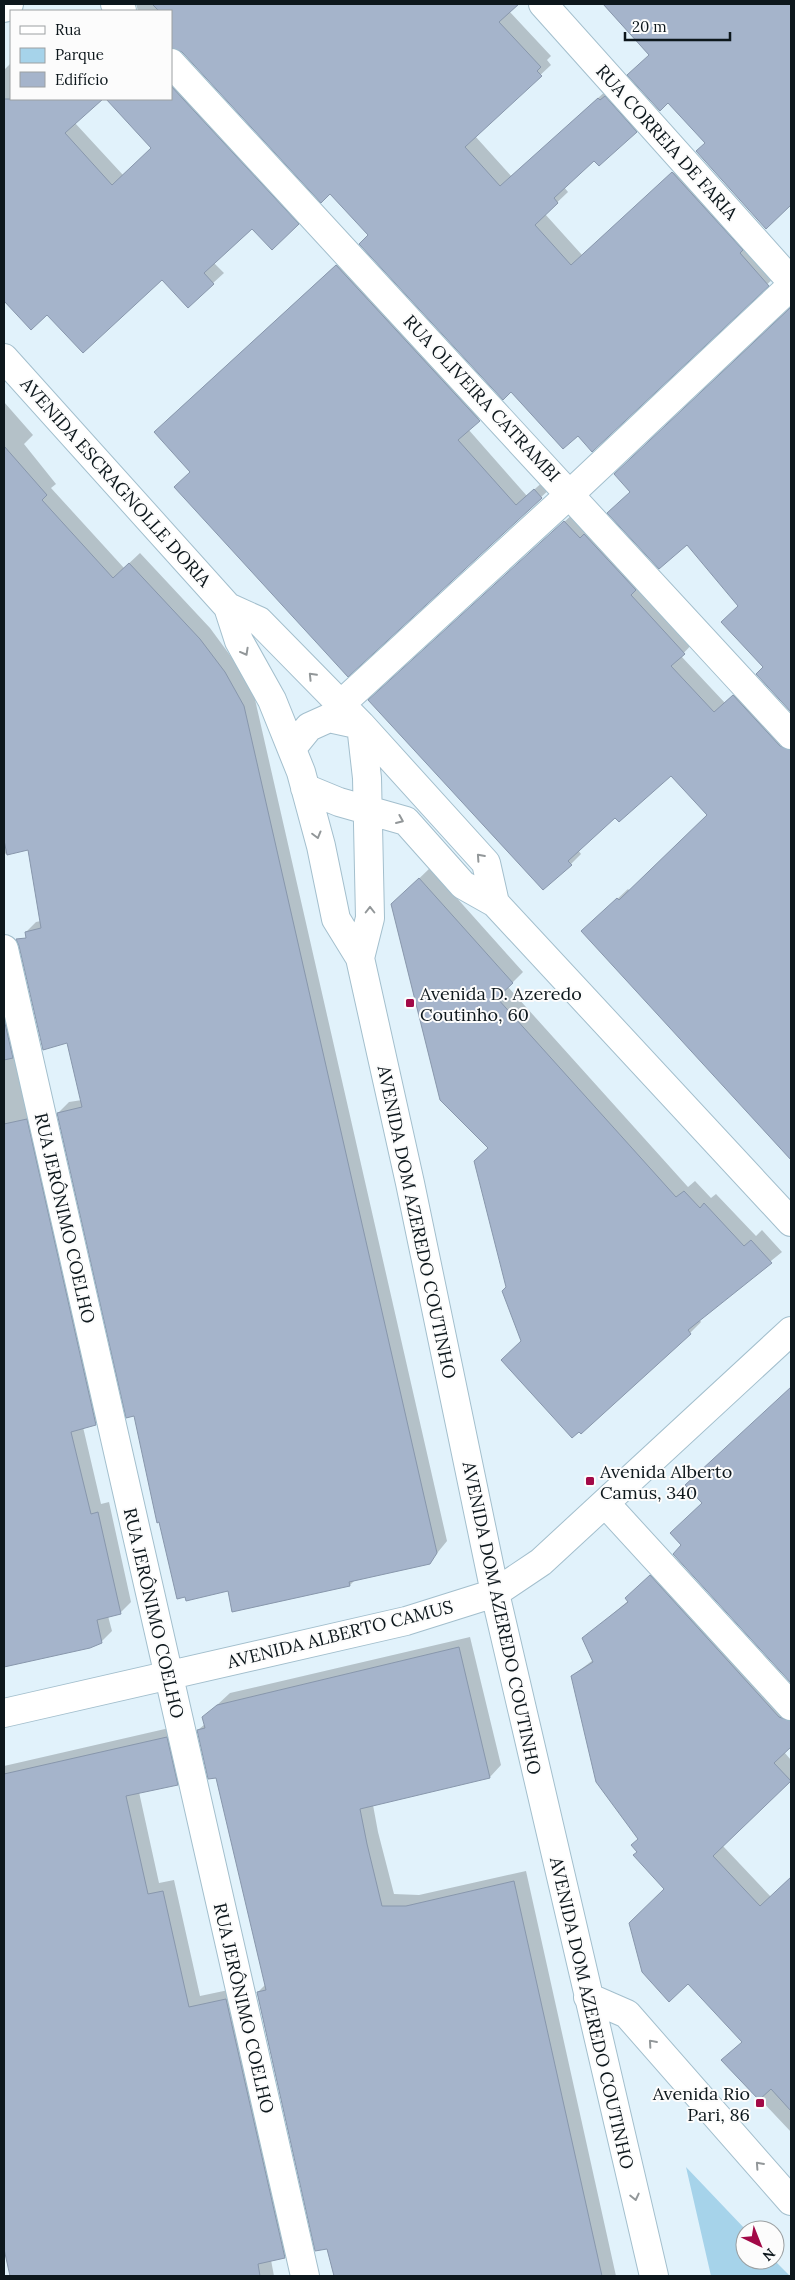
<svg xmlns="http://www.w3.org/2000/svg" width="795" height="2280" font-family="Lora,serif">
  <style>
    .green { fill: #a6d3ea }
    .shadow { fill: #0003 }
    .building { fill: #a5b4cb; stroke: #8897ac }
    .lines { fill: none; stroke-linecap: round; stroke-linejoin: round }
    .street-casing { stroke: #a3bfcd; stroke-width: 30 }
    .street { stroke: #fff; stroke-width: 28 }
    .oneway { stroke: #929799 }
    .poi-dot { fill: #a20947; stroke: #fcfcfc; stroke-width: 2 }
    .labels { text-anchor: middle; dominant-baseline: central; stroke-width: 4; stroke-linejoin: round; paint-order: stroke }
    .street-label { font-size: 18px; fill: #0d171c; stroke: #fcfcfc }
    .poi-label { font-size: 18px; fill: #0d171c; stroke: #fcfcfc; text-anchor: start }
  </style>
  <rect width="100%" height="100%" fill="#e1f2fb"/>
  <path class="green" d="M686 2167 746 2230 745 2260H774L790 2276H711Z"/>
  <path class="shadow" d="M136 4H517L509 11 551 56 547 60 551 65 475 136 512 177 609 88 646 121 636 131 594 159 564 187 568 192 545 214 582 255 684 163 778 274 592 450 369 235 330 193 183 51 171 11H138Z
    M603 4H791V207L706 142 650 54Z
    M11 63V99H101L75 123 123 175 152 148 107 99H171V65L308 213 272 249 253 228 214 263 224 273 188 306 162 278 47 313 31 329 4 299V70Z
    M347 255 489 409 468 429 527 496 545 480 552 487 348 675 191 471 166 421Z
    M791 306V711L757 674 764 667 740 605 687 543 631 491 626 464Z
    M4 402 33 435 24 444 56 484 51 488 124 568 140 553 210 628 235 662 254 695 447 1541 429 1563 356 1579 350 1585 229 1590 135 1414 58 1113 69 1102 82 1100 68 1042 26 932 36 922 41 921 29 848 4 854Z
    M575 512 694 642 681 656 725 703 744 685 790 735 771 755 791 778V1159L583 931 628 889 630 891 709 815 671 774 615 816 578 850 581 854 571 864 381 690Z
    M430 868 523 972 508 987 688 1187 695 1181 711 1198 716 1194 756 1236 762 1230 782 1252 699 1319 701 1322 690 1333 581 1432 522 1340 507 1288 489 1148 404 893Z
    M4 982 106 1414 95 1424 83 1427 101 1504 109 1502 131 1602 121 1612 108 1616 112 1631 101 1642 90 1647 4 1666Z
    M791 1388V1681L674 1554 683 1545 703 1503 697 1475Z
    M661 1566 791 1708V1745L784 1752 791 1760V1779L722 1845 771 1897 791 1877V2132L723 2060 743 2041 666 1889 638 1852 640 1838 572 1676 593 1660 584 1638 628 1601 637 1588Z
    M470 1637 501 1765 490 1777 373 1805 378 1832 394 1894 419 1895 526 1871 616 2276H335L258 1992 266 1984 217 1776 198 1730 205 1724 203 1718 230 1693Z
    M178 1726 189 1772 177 1784 139 1792 159 1883 174 1880 200 1996 238 1988 296 2245 284 2257 271 2260 274 2276H12L4 2241V1766Z"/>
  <path class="building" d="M152 4H519L499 22 541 67 537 71 542 76 465 147 500 186 598 98 600 100 605 96 637 132 599 166 594 161 554 198 558 203 535 225 571 265 672 172 743 250 740 253 769 286 592 452 578 436 563 449 511 392 503 400 359 244 368 235 330 194 321 203 182 52 171 48V11H159Z
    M603 4H791V205L766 229 696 151 705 143 668 103 660 111 627 75 649 55Z
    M171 86 299 224 272 250 252 229 204 273 214 284 188 308 162 280 83 353 47 315 31 330 4 301V99H103L65 133 112 185 151 148 106 99H171Z
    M336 265 480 421 458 440 516 505 534 489 542 498 348 677 174 487 190 472 154 432Z
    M790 308 791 310V712L756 674 763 667 721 622 738 606 687 545 659 569 607 513 630 492 614 474Z
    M4 446 47 495 42 500 113 578 129 563 200 639 225 672 244 706 437 1553 430 1564 349 1582 350 1586 232 1612 228 1591 186 1601 185 1597 177 1599 159 1522 157 1523 134 1416 126 1418 57 1113 82 1107 67 1043 43 1050 19 946 16 939 26 938 25 932 41 928 28 850 7 855 4 840Z
    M564 521 580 538 584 534 636 590 631 595 685 654 671 666 714 712 733 695 780 746 791 750V1160L581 931 617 898 619 900 707 815 671 776 619 822 615 818 568 861 572 865 543 890 368 700Z
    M419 878 513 983 497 998 676 1197 684 1191 700 1208 704 1203 744 1246 751 1240 772 1263 688 1330 691 1334 581 1434 579 1432 572 1438 501 1360 521 1341 502 1291 506 1287 474 1161 488 1148 440 1100 391 904Z
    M4 1019 13 1058 4 1060Z
    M27 1119 96 1425 71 1432 91 1514 98 1512 121 1614 97 1620 102 1643 90 1648 4 1667V1124Z
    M791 1387V1683L673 1554 681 1545 670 1533 702 1503 685 1485Z
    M650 1575 779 1717 791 1721V1747L774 1763 791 1781 713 1856 760 1906 791 1877V2111L771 2089 759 2100 721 2060 742 2042 688 1984 669 2002 642 1972 629 1923 664 1889 633 1855 637 1852 631 1845 638 1839 596 1782 571 1676 593 1662 582 1638 628 1602 625 1598Z
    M459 1647 490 1778 360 1809 367 1844 382 1906H406L514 1881 602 2276H334L327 2249 315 2251 257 1992 266 1990 216 1778 208 1779 197 1730 205 1728 202 1717 217 1705Z
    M167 1737 178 1785 126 1796 148 1894 163 1891 189 2007 226 1999 285 2258 258 2264 260 2276H10L4 2249V1774Z"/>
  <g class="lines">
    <defs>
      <path id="street" d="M115 4 122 11
        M543 4 791 281
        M4 8 9 4
        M171 63 791 735
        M4 358 228 607 259 621 361 725 367 778 370 918 360 958
        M228 607 239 641 272 700 301 772 321 846 336 919 360 958 410 1183 495 1593 654 2276
        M341 704 570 494 791 286
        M292 748 309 727 329 718 361 725 486 863 495 903
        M305 788 339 802 406 821 463 885 495 903 791 1222
        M4 949 305 2276
        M605 1503 791 1706
        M4 1713 406 1621 495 1593 541 1562 791 1331
        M588 1997 627 2014 791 2201"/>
    </defs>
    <use href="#street" class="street-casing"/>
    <use href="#street" class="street"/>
  </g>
  <defs><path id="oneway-chevron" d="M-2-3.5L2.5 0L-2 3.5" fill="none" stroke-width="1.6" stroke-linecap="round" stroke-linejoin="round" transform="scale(1.25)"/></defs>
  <g class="oneway">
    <use href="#oneway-chevron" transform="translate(245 652) rotate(61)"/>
    <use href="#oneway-chevron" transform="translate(312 676) rotate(-134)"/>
    <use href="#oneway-chevron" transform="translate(400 820) rotate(23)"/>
    <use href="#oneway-chevron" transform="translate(317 835) rotate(75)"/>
    <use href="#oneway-chevron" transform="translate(480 857) rotate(-132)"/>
    <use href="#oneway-chevron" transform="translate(370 910) rotate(-90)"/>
    <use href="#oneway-chevron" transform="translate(652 2043) rotate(-131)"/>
    <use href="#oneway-chevron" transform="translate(759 2165) rotate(-132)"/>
    <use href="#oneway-chevron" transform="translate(635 2197) rotate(77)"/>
  </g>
  <g class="poi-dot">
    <rect x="405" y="998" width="10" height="10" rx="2.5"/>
    <rect x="585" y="1476" width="10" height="10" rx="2.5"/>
    <rect x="755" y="2098" width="10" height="10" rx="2.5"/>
  </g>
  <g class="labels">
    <g class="street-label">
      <text transform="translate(667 142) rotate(48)">RUA CORREIA DE FARIA</text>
      <text transform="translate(482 398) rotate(47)">RUA OLIVEIRA CATRAMBI</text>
      <text transform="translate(116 482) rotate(48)">AVENIDA ESCRAGNOLLE DORIA</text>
      <text transform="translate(65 1218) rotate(77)">RUA JERÔNIMO COELHO</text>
      <text transform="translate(417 1222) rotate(78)">AVENIDA DOM AZEREDO COUTINHO</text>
      <text transform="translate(154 1613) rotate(77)">RUA JERÔNIMO COELHO</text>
      <text transform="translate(502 1618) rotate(78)">AVENIDA DOM AZEREDO COUTINHO</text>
      <text transform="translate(340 1634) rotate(-14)">AVENIDA ALBERTO CAMUS</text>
      <text transform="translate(244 2008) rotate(77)">RUA JERÔNIMO COELHO</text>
      <text transform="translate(592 2013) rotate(77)">AVENIDA DOM AZEREDO COUTINHO</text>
    </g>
    <g class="poi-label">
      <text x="420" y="993">Avenida D. Azeredo<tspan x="420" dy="21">Coutinho, 60</tspan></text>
      <text x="600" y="1471">Avenida Alberto<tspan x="600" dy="21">Camus, 340</tspan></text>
      <text x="750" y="2093" text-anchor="end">Avenida Rio<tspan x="750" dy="21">Pari, 86</tspan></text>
    </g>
  </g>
  <rect width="795" height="2280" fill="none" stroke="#0d171c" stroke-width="10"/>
  <rect x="10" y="10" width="162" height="90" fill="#fcfcfc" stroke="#9ca0a2"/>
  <rect x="20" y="26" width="25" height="8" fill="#ffffff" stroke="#9ca0a2"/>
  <text x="55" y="35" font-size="15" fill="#0d171c">Rua</text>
  <rect x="20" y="48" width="25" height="15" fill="#a6d3ea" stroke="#9ca0a2"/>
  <text x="55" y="60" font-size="15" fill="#0d171c">Parque</text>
  <rect x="20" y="72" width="25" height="15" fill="#a5b4cb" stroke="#9ca0a2"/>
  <text x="55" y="85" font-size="15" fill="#0d171c">Edifício</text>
  <g transform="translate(760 2245) rotate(137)"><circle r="24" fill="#fcfcfc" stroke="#9ca0a2"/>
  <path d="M0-4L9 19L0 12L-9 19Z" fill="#a20947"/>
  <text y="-8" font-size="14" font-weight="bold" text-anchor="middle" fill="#0d171c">N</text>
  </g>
  <path d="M625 32v8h105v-8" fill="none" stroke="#0d171c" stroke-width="2.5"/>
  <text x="632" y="32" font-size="15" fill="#0d171c" stroke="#fcfcfc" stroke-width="4" paint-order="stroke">20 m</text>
</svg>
